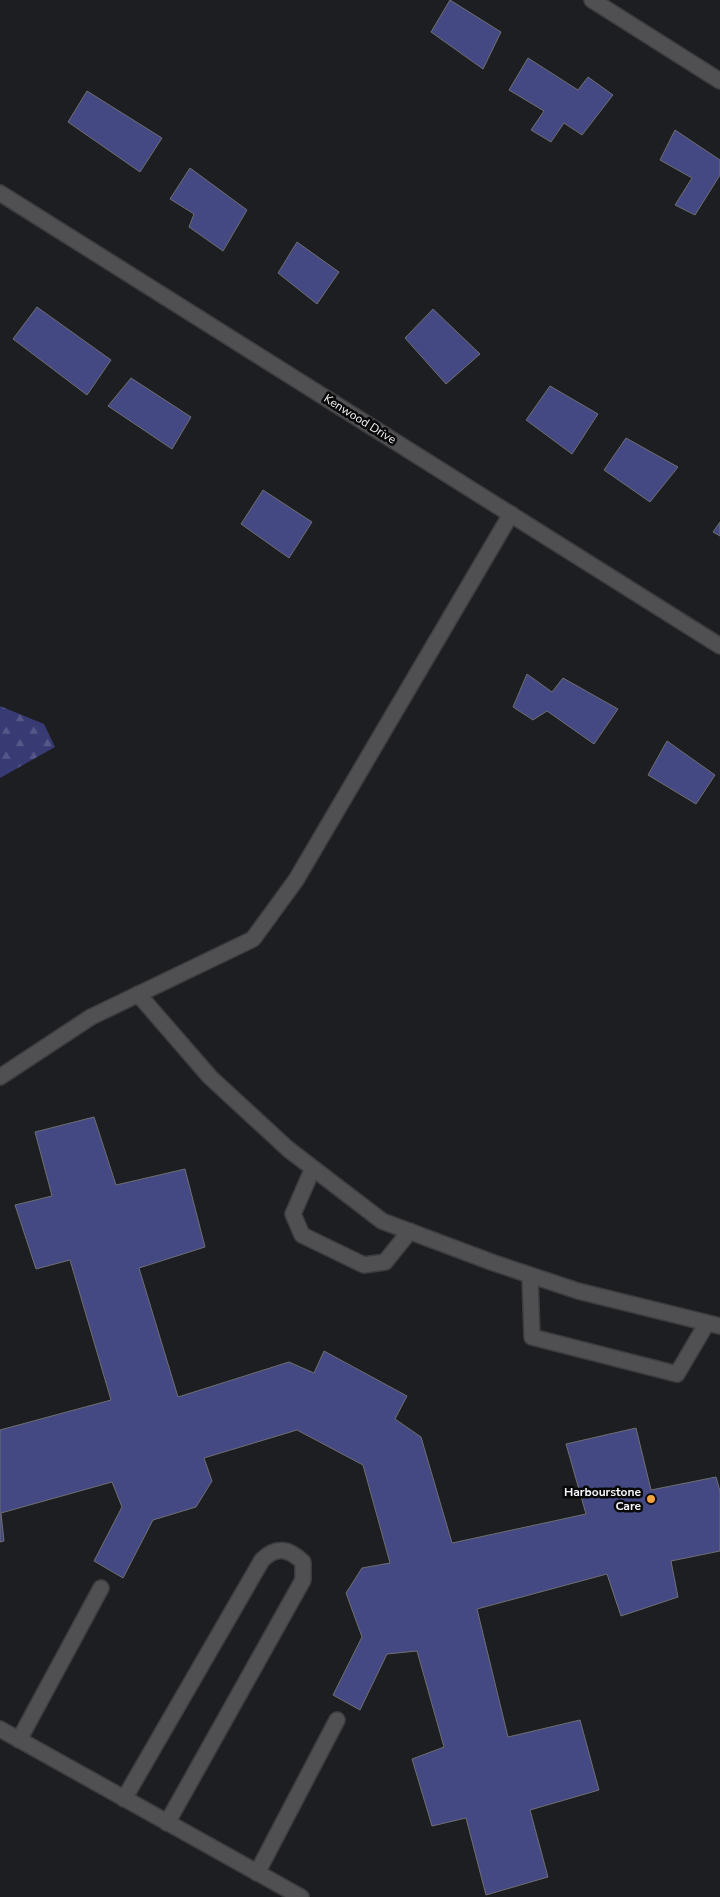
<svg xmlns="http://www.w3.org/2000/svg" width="720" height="1897" font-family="'Nunito Sans',sans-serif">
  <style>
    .forest { fill: url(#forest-firs) }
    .building { fill: #454983; stroke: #6e6f72 }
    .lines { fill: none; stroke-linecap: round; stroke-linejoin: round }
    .lane-casing { stroke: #3c3c3e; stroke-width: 18 }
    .street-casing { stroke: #3c3c3e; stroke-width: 18 }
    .secondary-casing { stroke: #3c3c3e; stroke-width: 18 }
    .lane { stroke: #505053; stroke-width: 15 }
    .street { stroke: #505053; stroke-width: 15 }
    .secondary { stroke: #505053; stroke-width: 15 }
    .poi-dot { fill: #f3a442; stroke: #080809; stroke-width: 2 }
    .labels { text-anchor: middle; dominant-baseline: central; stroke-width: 5; stroke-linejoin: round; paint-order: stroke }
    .street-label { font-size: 12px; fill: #f4f5f7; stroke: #080809 }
    .poi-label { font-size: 12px; font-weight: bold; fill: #f4f5f7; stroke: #080809; text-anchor: end }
  </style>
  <defs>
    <pattern id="forest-firs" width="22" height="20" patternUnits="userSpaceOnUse" patternTransform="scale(1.25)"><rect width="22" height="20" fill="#373a73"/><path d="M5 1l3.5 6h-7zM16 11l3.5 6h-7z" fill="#555788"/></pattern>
  </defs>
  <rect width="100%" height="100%" fill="#1d1e21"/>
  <path class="forest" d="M0 706 44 724 55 747 0 778Z"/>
  <path class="building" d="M450 0 501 32 483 69 431 32Z
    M528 58 578 90 588 77 613 95 582 135 564 123 551 142 531 130 544 111 509 90Z
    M87 91 162 138 140 172 68 122Z
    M675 130 720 160V175L695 215 675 205 692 178 660 160Z
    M190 168 247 210 223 251 189 227 194 214 170 199Z
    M297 242 339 272 317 304 278 273Z
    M37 307 111 360 87 395 13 339Z
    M433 309 480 354 446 384 405 338Z
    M131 378 191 417 172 449 108 406Z
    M550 386 598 414 572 454 526 420Z
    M626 438 678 467 650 502 604 470Z
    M263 490 312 522 289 558 241 524Z
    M720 522V536L713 532Z
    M527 674 552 692 563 678 618 709 594 744 547 711 533 720 513 707Z
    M667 741 715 775 696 804 648 775Z
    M94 1117 116 1185 185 1169 205 1247 139 1268 178 1397 289 1362 314 1373 324 1351 407 1396 395 1419 421 1437 452 1543 586 1514 566 1444 636 1428 651 1490 716 1477 720 1491V1551L671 1561 678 1597 621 1616 607 1574 477 1609 508 1737 580 1720 599 1790 530 1810 548 1877 486 1895 466 1818 432 1826 412 1759 444 1747 417 1651 387 1654 360 1710 333 1695 362 1637 346 1593 362 1568 390 1563 363 1465 297 1430 204 1458 212 1481 196 1507 153 1520 123 1578 94 1561 122 1507 112 1482 1 1513 4 1541 0 1542V1430L111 1400 70 1260 36 1269 15 1205 52 1196 35 1132Z"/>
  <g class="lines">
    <defs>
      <path id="lane" d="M138 994 210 1077 288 1149 382 1221 494 1263 578 1291 720 1326
        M0 1077 91 1017 253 939 296 880 511 514
        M313 1168 293 1214 302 1235 364 1265 385 1262 410 1231
        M530 1276 532 1337 677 1374 707 1323
        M0 1729 301 1897
        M19 1740 101 1588
        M124 1799 262 1560C277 1545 289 1549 303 1562V1580L167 1823
        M257 1873 337 1720"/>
      <path id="street" d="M592 0 720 81"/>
      <path id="secondary" d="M0 193 720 646"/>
    </defs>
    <use href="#lane" class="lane-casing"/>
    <use href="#street" class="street-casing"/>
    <use href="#secondary" class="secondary-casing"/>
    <use href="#lane" class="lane"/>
    <use href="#street" class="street"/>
    <use href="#secondary" class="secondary"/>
  </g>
  <circle class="poi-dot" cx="651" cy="1499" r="5"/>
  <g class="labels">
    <g class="street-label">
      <text transform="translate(360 419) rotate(32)">Kenwood Drive</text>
    </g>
    <g class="poi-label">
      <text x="641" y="1492">Harbourstone<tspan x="641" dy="14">Care</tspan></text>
    </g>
  </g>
</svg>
